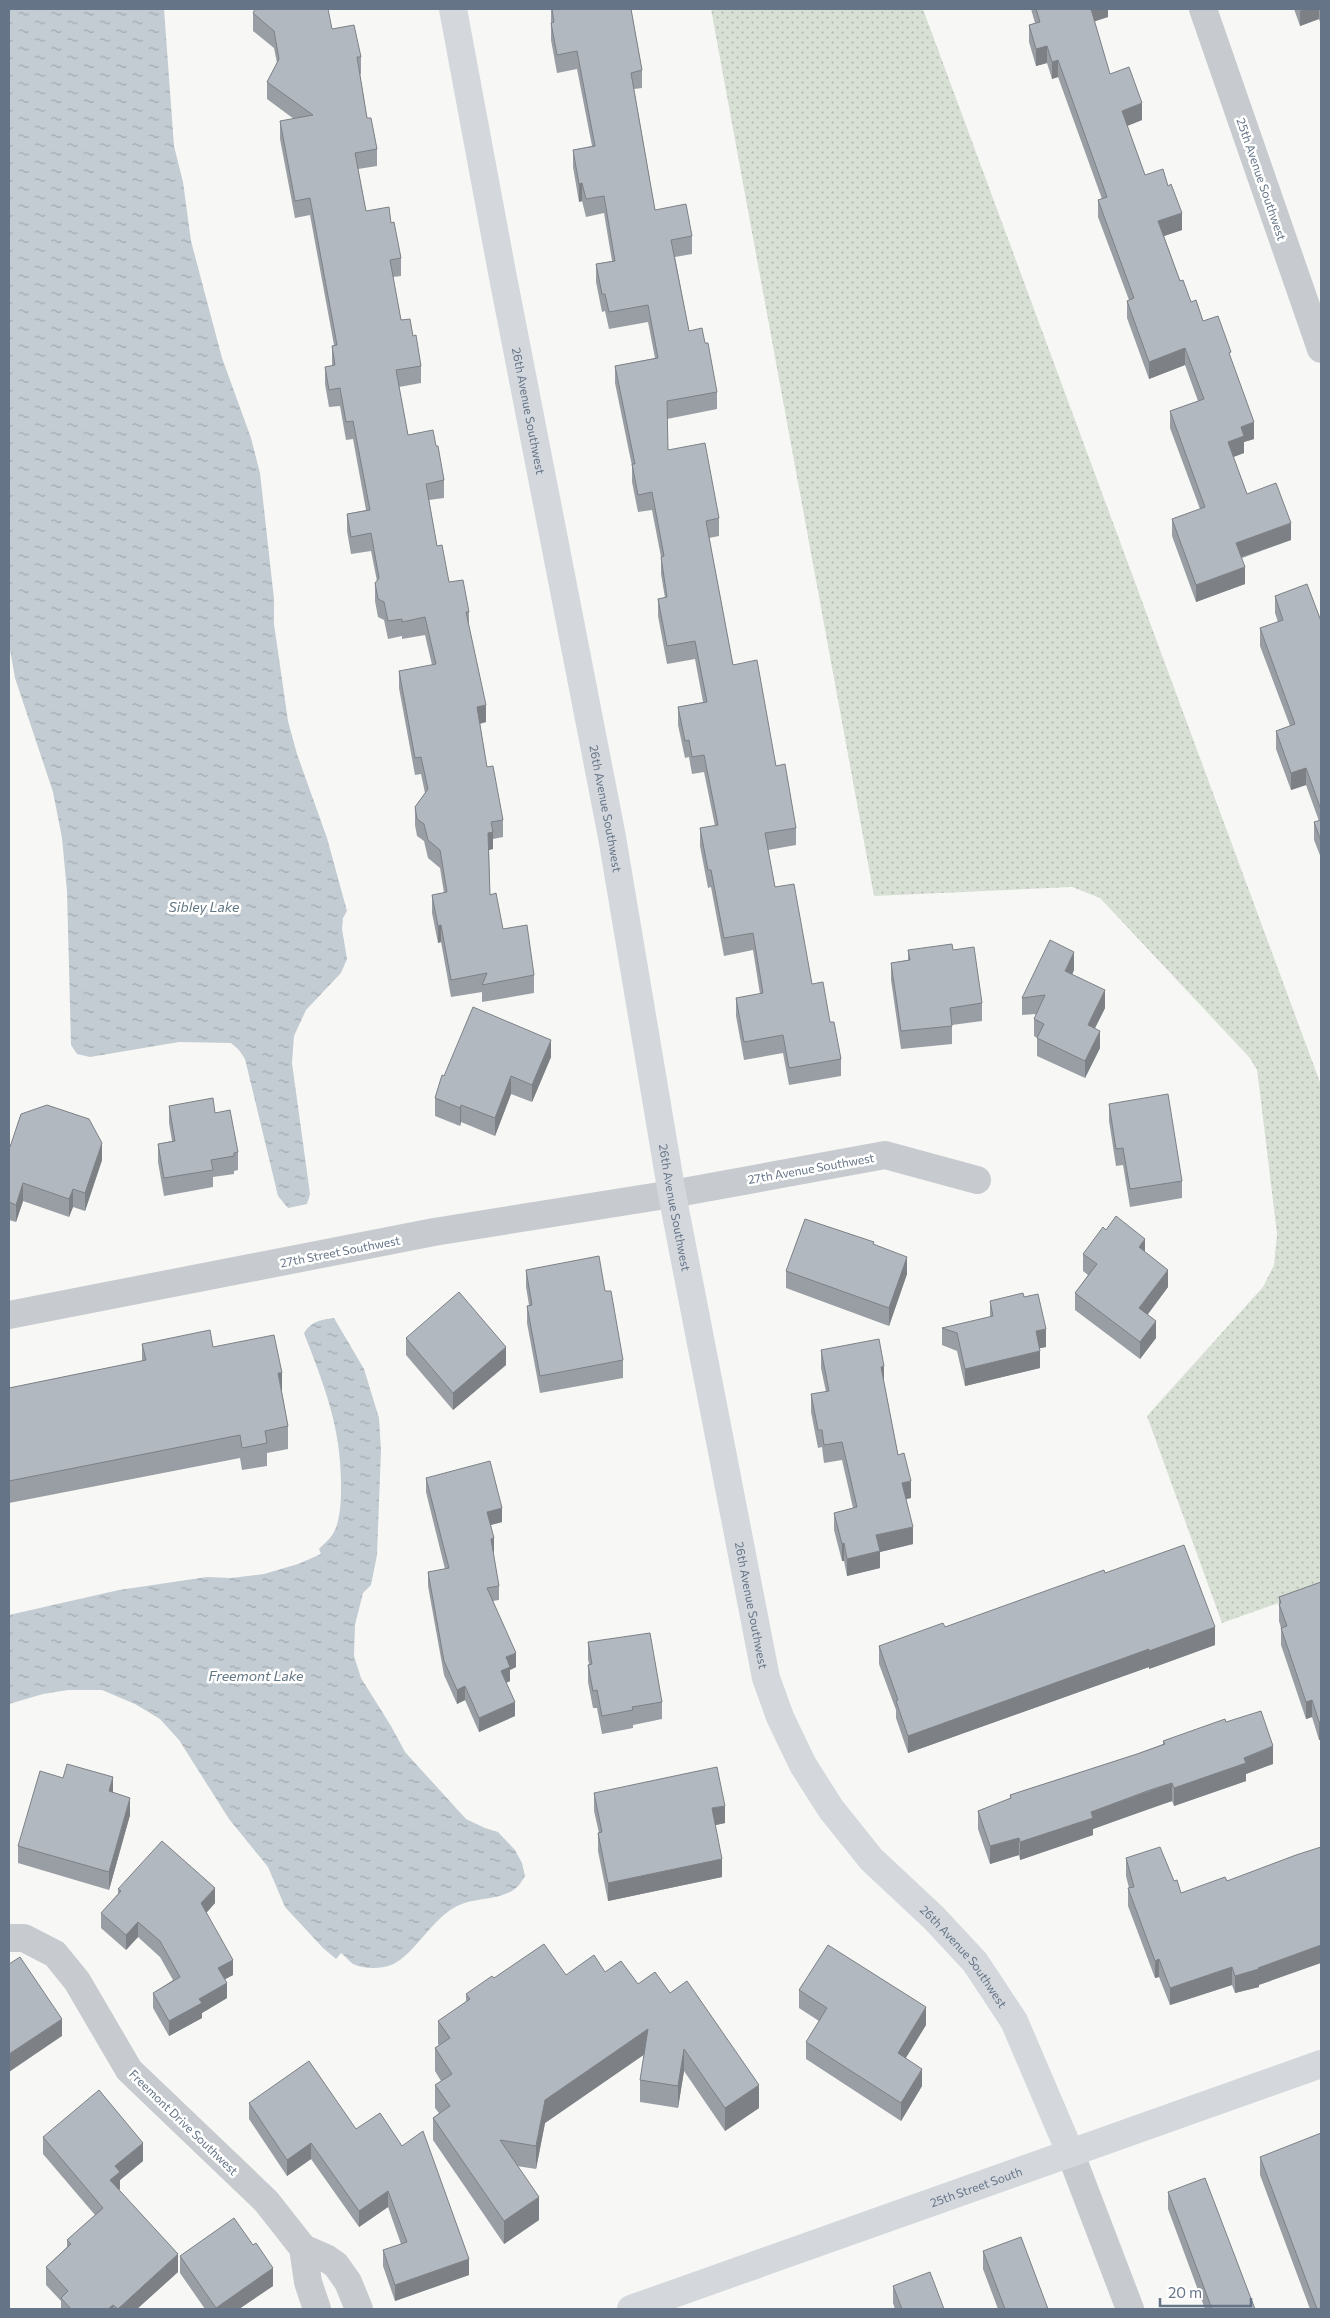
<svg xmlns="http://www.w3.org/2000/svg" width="1330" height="2318" font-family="Commissioner,sans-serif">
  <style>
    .park { fill: url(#park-dots) }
    .water { fill: url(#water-ripples) }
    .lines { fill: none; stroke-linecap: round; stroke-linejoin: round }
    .street { stroke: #c7cace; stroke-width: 28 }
    .secondary { stroke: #d4d8dd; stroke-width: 28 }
    .wall { fill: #999ea4 }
    .shaded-wall { fill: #7d8186 }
    .building { fill: #b2b8bf; stroke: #7d8186 }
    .labels { text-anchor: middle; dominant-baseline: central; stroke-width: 5; stroke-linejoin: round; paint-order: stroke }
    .street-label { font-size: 12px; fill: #657487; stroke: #fff }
    .water-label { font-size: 14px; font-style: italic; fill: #617683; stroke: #fff }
  </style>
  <defs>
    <pattern id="park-dots" width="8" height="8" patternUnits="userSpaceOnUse" patternTransform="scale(1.25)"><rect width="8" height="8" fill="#d8e0d5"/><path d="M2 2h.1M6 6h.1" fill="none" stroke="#b3bab2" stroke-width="1.8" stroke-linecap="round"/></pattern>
    <pattern id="water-ripples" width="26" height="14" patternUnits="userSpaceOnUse" patternTransform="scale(1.25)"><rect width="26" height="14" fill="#c3ccd2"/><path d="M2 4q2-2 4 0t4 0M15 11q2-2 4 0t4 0" fill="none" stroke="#a2aab0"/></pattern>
  </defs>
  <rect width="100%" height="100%" fill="#f7f8f5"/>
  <path class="park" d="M711 9H923L1321 1085V1588L1222 1623 1147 1416 1263 1287 1274 1265 1277 1234 1259 1085 1257 1070 1249 1057 1100 898 1072 887 874 896Z"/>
  <path class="water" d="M9 9H164L174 146 183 182 191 241 222 358 251 438 260 473 274 599V624L288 721 297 754 327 838 347 911 343 918 342 929 347 959 341 973 306 1010 294 1036 292 1063 310 1194 307 1204 288 1208 278 1196 245 1059 239 1050 231 1043 179 1042 90 1057 77 1054 71 1045 67 891 62 838 53 792 15 678 9 644Z
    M334 1318 364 1369 379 1418 381 1450 377 1555 371 1585 363 1593 355 1625 354 1656 361 1678 391 1726 405 1752 466 1819 485 1828 498 1832 515 1850 522 1863 525 1876C523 1879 520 1885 516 1888 501 1901 475 1897 457 1906 431 1919 414 1956 391 1965 381 1969 363 1969 353 1964 349 1961 345 1956 341 1953L336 1959 323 1948 285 1907 268 1867 229 1819 179 1740 160 1719 135 1704 102 1690H68L43 1694 9 1704V1615L119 1590 207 1577 231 1578 264 1574 298 1564 321 1554 319 1549C324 1544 331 1538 334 1532 340 1521 341 1502 341 1490 342 1429 325 1388 304 1333 312 1321 320 1320 334 1318Z"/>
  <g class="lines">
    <path class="street" d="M1203 9 1321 349
      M9 1315 434 1232 672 1194 885 1155 977 1180
      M9 1938H24L55 1954 77 1981 129 2070 266 2201 303 2248 326 2258 336 2265 348 2282 359 2309
      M1070 2152 1130 2309
      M303 2248 308 2282 317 2309"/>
    <g class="secondary">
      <path id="s1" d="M453 9 501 267 612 837 672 1194 766 1678 780 1717 803 1765 831 1809 871 1859 934 1918 975 1962 1014 2021 1070 2152"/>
      <path id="s2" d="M631 2309 1321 2064"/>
    </g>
  </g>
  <path class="wall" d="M551 9H631L642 70V88L634 89 655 210 692 236V254L675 257 689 331 717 392V409L667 419 668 450 719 518V536L709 538 733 665 776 766 796 828V845L768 850 775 887 812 984 830 1022 841 1059V1076L789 1085 783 1053 744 1060 736 1016V998L760 994 753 950 724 956 711 887 708 888 700 846V828L715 826 704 772 692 774 689 757 685 758 678 725V707L703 702 695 659 667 664 658 616V599L665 598 661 574V557L652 510 638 512 632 482V466L615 383V366L655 358 648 322 609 329 605 311 602 312 596 282V264L612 261 604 213 586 217 582 201 579 202 573 167V150L592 146 577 69 557 73 551 40Z
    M1031 9H1108V17L1094 21 1110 74 1142 120 1127 126 1145 175 1182 230 1164 236 1180 281 1191 302 1203 321 1231 360 1254 439 1244 442V453L1233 457 1247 494 1291 540 1242 558 1245 584 1196 602 1172 536V519L1200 509 1170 428V411L1198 401 1185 365 1149 379 1127 318V301L1129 300 1098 217V200L1102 199 1058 77 1052 79 1047 63 1036 66 1029 42V25L1035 23Z
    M1294 9H1321V25L1319 19 1300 26Z
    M253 13 332 29 361 57V74H360L367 118 377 149V166L358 169 366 211 391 223 401 258V276L393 277 401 320 413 336 421 366V383L399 387 408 435 436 446 444 480V498L429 500 437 546 449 582 469 612V627L486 722 480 724 487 767 503 820V837L493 839V849L489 850 490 895 503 929 534 975V993L482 1002V992L451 997 441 942 438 943 432 913V895L444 893 440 868 428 858 424 841 417 836 415 825V807L425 793 421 774 415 775 399 688V671L432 665 425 635 402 639V636L388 639 384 620 378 617 375 601V583L377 581 371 551 351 554 347 531V514L366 510 353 439 346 440 340 406 329 407 325 384V367L332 366V346L334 345 310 215 295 218 280 139V121L294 119 267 99V82L277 63 274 48 253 31Z
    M1275 596 1321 621V858L1314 840V822L1319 821 1306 785 1291 790 1276 749V731L1290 726 1260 646V628L1278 622 1275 613Z
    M908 950H953L982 1003V1021L952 1025V1044L901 1049 891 980V963L908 960Z
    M1074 970 1072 975 1105 1008 1095 1028 1100 1048 1085 1078 1037 1056V1038L1034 1036V1019L1036 1014 1022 1015V998Z
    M551 1057 532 1102 511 1094 495 1136 461 1122 460 1126 435 1116V1098L444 1076Z
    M1109 1104 1182 1181V1198L1130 1207 1123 1165 1116 1166 1109 1121Z
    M169 1106 215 1113 238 1152V1170L234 1171V1174L213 1177V1187L164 1196 158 1162V1144L172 1141 169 1123Z
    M9 1146 102 1160 85 1211 73 1207 69 1217 23 1201 16 1222 9 1220Z
    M1106 1230 1145 1252 1168 1287 1148 1314 1156 1338 1140 1359 1075 1310V1293L1088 1275 1083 1271V1254Z
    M874 1244 907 1274 889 1326 786 1288V1271Z
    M526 1270 605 1291 623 1360V1378L540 1393 527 1323V1306L529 1305 526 1287Z
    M1024 1297 1046 1347 1040 1348V1368L965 1386 957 1351 942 1345V1328L990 1317V1301Z
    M406 1338 506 1365 453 1410 406 1355Z
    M142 1344 213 1347 282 1392 288 1426V1449L267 1453V1466L242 1470 240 1458 9 1503V1388L142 1361Z
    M821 1350 884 1382 898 1455 911 1498 906 1499 913 1544 880 1552V1568L847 1576 844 1561H842L834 1530V1513L853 1508 842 1460 824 1463 822 1447 818 1448 811 1412V1394L826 1392 821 1368Z
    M426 1478 502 1522 491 1525 494 1552H493L499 1586V1600L493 1601 516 1667 510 1670V1681L506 1683 515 1716 479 1732 465 1700 457 1704 444 1675 428 1586V1572L445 1569 426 1492Z
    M1105 1573 1215 1645 1149 1669V1667L908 1753 896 1718V1710L879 1664V1646L945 1627Z
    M1321 1582V1739L1319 1740 1312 1717 1306 1719 1281 1645V1628L1279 1621V1597Z
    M588 1642 662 1702V1719L633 1725V1728L602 1734 597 1708H593L588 1682V1665L589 1664 588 1659Z
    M1226 1722 1273 1764 1246 1774V1781L1174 1806 1172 1801 1150 1808 1093 1829V1835L1020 1860 1019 1855 990 1864 978 1829V1811L1010 1799V1795L1137 1754 1163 1744V1741Z
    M594 1793 725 1823 715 1825 722 1877 608 1901 598 1851V1833H599L594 1811Z
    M130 1815 109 1890 18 1863V1846Z
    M1126 1858 1174 1881 1181 1893 1227 1881 1259 1987 1235 1993 1232 1985 1170 2005 1159 1977 1155 1978 1128 1906V1888H1129L1126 1876Z
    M118 1889 215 1903 206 1913 233 1975 225 1979 227 1998 202 2013V2018L169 2036 153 2008V1993L173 1980 160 1957 138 1937 126 1950 101 1928V1913L118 1894Z
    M605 1972 638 1984 670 1993 759 2108 725 2131 684 2071 678 2108 640 2102V2080L644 2054 545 2123 536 2169 517 2166 539 2220 504 2244 433 2140V2118L439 2113 435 2108V2085L441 2081 435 2071V2048L439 2045 438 2044V2021L466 2002V1994L494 1978 566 1975Z
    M799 1990 926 2025 906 2058 922 2086 901 2121 806 2059V2042L819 2021 799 2008Z
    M249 2103 356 2129 469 2275 395 2301 383 2266V2250L401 2244 388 2207 359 2227 311 2159 287 2176 249 2119Z
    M43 2137 143 2161 120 2180V2189L119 2190 178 2272 137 2309H61V2301L46 2285V2267L67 2247V2240L95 2215 43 2154Z
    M1260 2157 1321 2309H1310L1260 2175Z
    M1168 2192 1255 2309H1205L1168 2209Z
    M253 2245 273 2286 239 2309H205L180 2273V2256Z
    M983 2251 1048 2309H998L983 2269Z
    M893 2286 944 2309H895L893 2303Z"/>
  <path class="shaded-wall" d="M1090 9H1108V17L1090 23Z
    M1305 9H1319V19L1300 26V11Z
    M1047 46V63L1036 66V49Z
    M1058 60V77L1052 79V62Z
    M1142 103V120L1122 128V111Z
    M582 183V201L579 202V184Z
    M1182 213V230L1158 238V221Z
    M1185 348V365L1149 379V362Z
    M1254 422V439L1244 442V453L1228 459V442L1241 427Z
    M1291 523V540L1236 559V543Z
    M1245 567V584L1196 602V585Z
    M486 705V722L477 724V707Z
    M1306 768V785L1291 790V773Z
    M493 832V849L488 850V833Z
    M441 925V942L438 943V926Z
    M1074 952V970L1065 989V971Z
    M1105 990V1008L1088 1042V1025Z
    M1100 1031V1048L1085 1078V1061Z
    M551 1040V1057L532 1102V1085Z
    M511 1076V1094L495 1136V1118Z
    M461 1105V1122L460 1126V1108Z
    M102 1143V1160L85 1211V1193Z
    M23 1183V1201L16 1222V1205Z
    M73 1189V1207L69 1217V1199Z
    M1145 1239V1256L1139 1247Z
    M907 1257V1274L889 1326V1308Z
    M1168 1270V1287L1139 1326V1308Z
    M1156 1321V1338L1140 1359V1342Z
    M1046 1329V1347L1036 1349V1331Z
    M506 1347V1365L453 1410V1393Z
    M1040 1351V1368L965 1386V1369Z
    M884 1366V1384L881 1367Z
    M278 1373H282V1395Z
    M911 1481V1498L902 1500V1483Z
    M502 1508V1522L487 1526V1512Z
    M913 1527V1544L880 1552V1568L847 1576V1559L876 1535Z
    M494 1538V1552L491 1553V1539Z
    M844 1543V1561H842V1544Z
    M1215 1627V1645L1149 1669V1651Z
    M1149 1649V1667L908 1753V1736Z
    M516 1653V1667L510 1670V1681L501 1685V1671L506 1657Z
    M465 1686V1700L457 1704V1690Z
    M1312 1700V1717L1306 1719V1702Z
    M515 1702V1716L479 1732V1718Z
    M1321 1721V1739L1319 1740V1722Z
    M1273 1746V1764L1246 1774V1781L1174 1806V1788Z
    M113 1777V1795L109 1791Z
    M1172 1783V1801L1093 1829V1835L1020 1860V1842L1091 1812Z
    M130 1798V1815L109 1890V1872Z
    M725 1806V1823L712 1826V1808Z
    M1019 1838V1855L990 1864V1846Z
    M722 1859V1877L608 1901V1883Z
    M215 1888V1903L201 1919V1903Z
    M138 1922V1937L126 1950V1935Z
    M1321 1945V1963L1259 1985V1987L1235 1993V1976Z
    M1159 1959V1977L1155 1978V1961Z
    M233 1960V1975L218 1983V1968Z
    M1232 1967V1985L1170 2005V1988Z
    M227 1983V1998L202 2013V2018L169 2036V2021L199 1999Z
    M926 2007V2025L898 2070V2053Z
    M62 2019V2036L9 2072V2054Z
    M648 2029V2052L545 2123 536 2169V2146L545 2100Z
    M684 2049V2071L678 2108V2086Z
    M922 2069V2086L901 2121V2103Z
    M759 2085V2108L725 2131V2108Z
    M143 2143V2161L120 2180V2189L110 2197V2180L115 2166Z
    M311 2143V2159L287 2176V2160Z
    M388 2191V2207L359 2227V2211Z
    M539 2197V2220L504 2244V2221Z
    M178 2254V2272L137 2309H118Z
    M469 2259V2275L395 2301V2285Z
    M273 2268V2286L239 2309H216V2308Z
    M113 2305V2309H108Z"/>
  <path class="building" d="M255 9H328L332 29 354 25 361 57H357L367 118H371L377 149 355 153 366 211 389 207 391 223 394 222 401 258 390 260 401 320 410 319 413 336 416 335 421 366 396 370 408 435 433 430 436 446H438L444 480 426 484 437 546 442 545 449 582 463 580 469 612H466L486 705 477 707 487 767 493 766 503 820 491 822 493 832 488 833 490 895 496 893 503 929 527 925 534 975 482 985 487 973 451 980 441 925 438 926 432 895 447 892 440 850 428 840 424 824 417 819 415 807 428 789 421 757 415 758 399 671 436 664 425 617 402 622V619L388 621 384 602 378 599 375 583 379 578 371 533 351 537 347 514 370 510 353 421 346 422 340 388 329 390 325 367 335 365 332 346 337 345 310 198 295 201 280 121 313 115 267 82 279 59 274 31 253 13Z
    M552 9H631L642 70 631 73 655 210 686 204 692 236 671 240 689 331 702 328 705 343H708L717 392 667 401 668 450 705 443 719 518 706 521 733 665 757 660 776 766 785 764 796 828 765 833 775 887 794 884 812 984 823 982 830 1022H834L841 1059 789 1068 783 1035 744 1042 736 998 763 993 753 933 724 938 711 870H708L700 828 718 825 704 755 692 757 689 740 685 741 678 707 707 702 695 641 667 646 658 599 667 597 661 557 664 556 652 492 638 495 632 464H635L615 366 658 358 648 305 609 312 605 294H602L596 264 615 261 604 196 586 199 582 183 579 184 573 150 595 146 577 51 557 55 551 23 554 22Z
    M1036 9H1091L1110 74 1129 67 1142 103 1122 111 1145 175 1163 169 1168 186 1171 184 1182 213 1158 221 1180 281 1183 280 1191 302 1196 300 1203 321 1218 316 1231 352 1229 353 1254 422 1241 427 1244 436 1228 442 1247 494 1276 483 1291 523 1236 543 1245 567 1196 585 1172 519 1205 507 1170 411 1204 399 1185 348 1149 362 1127 301 1134 298 1098 200 1107 197 1058 60 1052 62 1047 46 1036 49 1029 25 1040 22Z
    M1307 584 1321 621V810L1306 768 1291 773 1276 731 1295 724 1260 628 1283 620 1275 596Z
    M1321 820V841L1314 822Z
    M1050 940 1074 952 1065 971 1105 990 1088 1025 1100 1031 1085 1061 1037 1038 1044 1024 1034 1019 1045 995 1022 998Z
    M952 944 953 950 974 947 982 1003 950 1008 952 1026 901 1031 891 963 910 960 908 950Z
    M473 1007 551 1040 532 1085 511 1076 495 1118 461 1105 460 1108 435 1098 442 1075 444 1076Z
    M1168 1094 1182 1181 1130 1189 1123 1148 1116 1149 1109 1104Z
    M213 1098 215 1113 230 1110 238 1152 234 1153V1156L211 1160 213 1170 164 1178 158 1144 175 1141 169 1106Z
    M47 1105 89 1119 102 1143 85 1193 73 1189 69 1199 23 1183 16 1205 9 1202V1146L10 1147 21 1114Z
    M1116 1216 1145 1239 1139 1247 1168 1270 1139 1308 1156 1321 1140 1342 1075 1293 1097 1264 1083 1254 1103 1227 1106 1230Z
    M805 1219 874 1242 873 1244 907 1257 889 1308 786 1271Z
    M599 1256 605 1291H611L623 1360 540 1376 527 1306 532 1305 526 1270Z
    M459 1292 506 1347 453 1393 406 1338Z
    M1023 1293 1024 1297 1038 1294 1046 1329 1036 1331 1040 1351 965 1369 957 1333 942 1328 993 1316 990 1301Z
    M210 1330 213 1347 274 1335 282 1373H278L288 1426 265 1431 267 1443 242 1448 240 1435 9 1481V1388L146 1360 142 1344Z
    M879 1339 884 1366 881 1367 898 1455 904 1453 911 1481 902 1483 913 1527 876 1535 880 1551 847 1559 844 1543 842 1544 834 1513 857 1507 842 1442 824 1445 822 1430H818L811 1394 829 1391 821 1350Z
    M490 1461 502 1508 487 1512 494 1538 491 1539 499 1586 487 1588 516 1653 506 1657 510 1667 501 1671 515 1702 479 1718 465 1686 457 1690 444 1661 428 1572 449 1568 426 1478Z
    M1184 1545 1215 1627 1149 1651V1649L908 1736 896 1701 898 1700 879 1646 943 1623 945 1627 1104 1570 1105 1573Z
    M1321 1582V1721L1319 1722 1312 1700 1306 1702 1281 1628 1287 1626 1279 1604 1281 1603 1279 1597Z
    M650 1633 662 1702 632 1707 633 1710 602 1716 597 1690 593 1691 588 1665 592 1664 588 1642Z
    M1261 1711 1273 1746 1244 1758 1246 1763 1174 1788 1172 1783 1150 1790 1091 1812 1093 1818 1020 1842 1019 1838 990 1846 978 1811 1011 1798 1010 1795 1137 1754 1165 1744 1163 1741 1225 1719 1226 1722Z
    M67 1764 113 1777 109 1791 130 1798 109 1872 18 1846 40 1771 63 1778Z
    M717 1767 725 1806 712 1808 722 1859 608 1883 598 1833 602 1832 594 1793Z
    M162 1841 215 1888 201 1903 233 1960 218 1968 227 1983 199 1999 202 2003 169 2021 153 1993 180 1977 160 1941 138 1922 126 1935 101 1913 121 1891 118 1889Z
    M1160 1847 1174 1881 1177 1880 1181 1893 1225 1877 1227 1881 1296 1855 1321 1847V1945L1258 1968 1259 1969 1235 1976 1232 1967 1170 1988 1159 1959 1155 1961 1128 1888 1134 1887 1126 1858Z
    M544 1944 566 1975 594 1955 605 1972 621 1961 638 1984 655 1972 670 1993 687 1981 759 2085 725 2108 684 2049 678 2086 640 2080 648 2029 545 2100 536 2146 500 2140 539 2197 504 2221 433 2118 450 2106 435 2085 452 2074 435 2048 450 2038 438 2021 470 1999 466 1994 492 1976 494 1978Z
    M828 1945 926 2007 898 2053 922 2069 901 2103 806 2042 827 2008 799 1990Z
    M20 1957 62 2019 9 2054V1964Z
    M309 2061 356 2129 380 2113 402 2146 423 2131 469 2259 395 2285 383 2250 407 2242 388 2191 359 2211 311 2143 287 2160 249 2103Z
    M99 2090 143 2143 115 2166 120 2172 110 2180 178 2254 118 2309 113 2305 108 2309H71L61 2298 68 2291 46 2267 71 2244 67 2240 103 2208 43 2137Z
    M1321 2133V2309H1316H1317L1260 2157Z
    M1205 2178 1255 2309H1212L1168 2192Z
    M234 2218 253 2245 256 2243 273 2268 216 2308 180 2256Z
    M1021 2237 1048 2309H1005L983 2251Z
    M930 2272 944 2309H902L893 2286Z"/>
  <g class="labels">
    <g class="street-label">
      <text transform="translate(1262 179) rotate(71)">25th Avenue Southwest</text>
      <text stroke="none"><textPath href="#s1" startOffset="409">26th Avenue Southwest</textPath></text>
      <text stroke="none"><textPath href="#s1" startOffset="814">26th Avenue Southwest</textPath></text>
      <text transform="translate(811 1168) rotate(-10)">27th Avenue Southwest</text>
      <text stroke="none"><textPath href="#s1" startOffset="1219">26th Avenue Southwest</textPath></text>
      <text transform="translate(340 1251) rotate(-11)">27th Street Southwest</text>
      <text stroke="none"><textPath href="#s1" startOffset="1624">26th Avenue Southwest</textPath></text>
      <text stroke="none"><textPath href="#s1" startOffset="2044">26th Avenue Southwest</textPath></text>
      <text transform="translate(184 2122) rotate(44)">Freemont Drive Southwest</text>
      <text stroke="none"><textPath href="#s2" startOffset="366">25th Street South</textPath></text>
    </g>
    <g class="water-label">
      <text x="204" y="906">Sibley Lake</text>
      <text x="256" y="1675">Freemont Lake</text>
    </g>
  </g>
  <rect width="1330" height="2318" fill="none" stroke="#657487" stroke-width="20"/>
  <path d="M1160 2298v8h91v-8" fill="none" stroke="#657487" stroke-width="2.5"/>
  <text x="1168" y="2298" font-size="15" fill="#657487" stroke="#ffffff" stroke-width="4" paint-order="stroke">20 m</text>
</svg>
